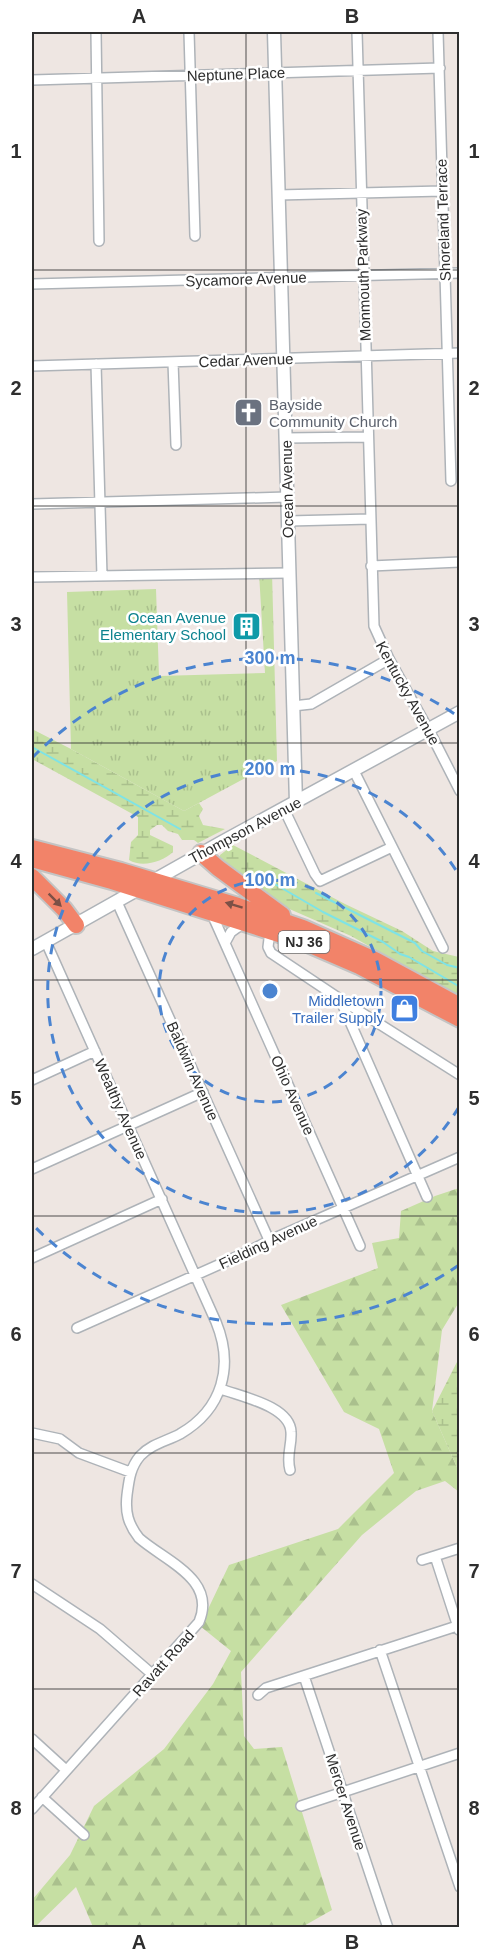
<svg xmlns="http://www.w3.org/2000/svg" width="491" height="1959" font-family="Arial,sans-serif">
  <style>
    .forest { fill: url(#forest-firs) }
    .wetland { fill: url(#wetland-marsh) }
    .park { fill: url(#park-tufts) }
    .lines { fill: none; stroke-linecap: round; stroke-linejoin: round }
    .stream { stroke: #7ee3e6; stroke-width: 2 }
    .street-casing { stroke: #aeb3b8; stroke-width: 12 }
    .secondary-casing { stroke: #aeb3b8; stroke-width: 15 }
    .highway-casing { stroke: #c4c4c4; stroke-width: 20 }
    .street { stroke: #fff; stroke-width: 9 }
    .secondary { stroke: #fff; stroke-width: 12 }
    .highway { stroke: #f28369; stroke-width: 16 }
    .oneway { fill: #7c5046 }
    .grid { fill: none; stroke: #2e2e2e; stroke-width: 1.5; stroke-opacity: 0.55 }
    .ring { fill: none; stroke: #4b84d0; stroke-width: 3; stroke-dasharray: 10 8 }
    .labels { text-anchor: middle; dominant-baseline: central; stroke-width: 5; stroke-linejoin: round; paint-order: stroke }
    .shield { fill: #fff; stroke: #6d6d6d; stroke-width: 1.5 }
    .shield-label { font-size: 14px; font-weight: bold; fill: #2e2e2e }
    .street-label { font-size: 15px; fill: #2e2e2e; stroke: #fff }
    .worship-label { font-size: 15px; fill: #5b616d; stroke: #fff; text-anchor: start }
    .culture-label { font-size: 15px; fill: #0d838f; stroke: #fff; text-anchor: end }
    .shop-label { font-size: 15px; fill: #366cbe; stroke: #fff; text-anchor: end }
    .centre { fill: #4b84d0; stroke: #fff; stroke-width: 3 }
    .ring-label { font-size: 18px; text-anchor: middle; font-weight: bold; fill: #4b84d0; stroke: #fff; stroke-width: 5; stroke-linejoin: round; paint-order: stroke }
    .neatline { fill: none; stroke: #2e2e2e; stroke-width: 2 }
    .grid-label { font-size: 20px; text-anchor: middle; font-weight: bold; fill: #2e2e2e }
  </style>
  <defs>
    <pattern id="forest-firs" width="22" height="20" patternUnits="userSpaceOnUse" patternTransform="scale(1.5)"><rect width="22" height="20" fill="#c6dfa3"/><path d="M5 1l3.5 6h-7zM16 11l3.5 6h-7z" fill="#aac08d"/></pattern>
    <pattern id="wetland-marsh" width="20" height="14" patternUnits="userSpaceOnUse" patternTransform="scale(1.5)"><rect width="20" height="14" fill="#c6dfa3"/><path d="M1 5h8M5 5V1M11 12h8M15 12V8" fill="none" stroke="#aac08d"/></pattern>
    <pattern id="park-tufts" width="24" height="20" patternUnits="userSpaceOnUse" patternTransform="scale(1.5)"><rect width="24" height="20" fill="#c6dfa3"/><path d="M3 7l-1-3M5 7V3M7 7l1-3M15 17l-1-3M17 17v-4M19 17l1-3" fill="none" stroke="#aac08d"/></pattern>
  </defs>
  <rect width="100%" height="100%" fill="#eee6e2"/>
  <path class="forest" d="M459 1188V1302L442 1330 432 1411 459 1472V1492L445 1481 416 1491 362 1535 241 1672 244 1736 254 1749 282 1747 332 1910 302 1927H93L76 1887 35 1927 32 1928V1900L70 1855 94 1806 164 1749 213 1684 231 1651 200 1626 229 1565 338 1529 394 1473 379 1429 344 1412 281 1305 378 1268 372 1243 399 1238 401 1211 435 1196Z"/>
  <path class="wetland" d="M32 729 71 749 184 811 199 803 203 809 199 816 203 825 225 829 198 843 194 840H182L178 834 168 831 162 825H157L150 830V835L173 846V852C162 862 142 868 129 860L131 842 138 835V817L32 759Z
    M233 845 345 904 402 931 433 951 459 957V996L351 936 278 904 220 860V855Z
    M459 1358V1472L432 1411Z"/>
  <path class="park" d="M272 572 277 761 184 811 71 749 67 592 156 589 159 676 265 673 259 573Z"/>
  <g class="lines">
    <path class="stream" d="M32 747 180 829
      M262 885 267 882 273 883 323 912 383 942 400 954 409 957 460 987
      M316 893 415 943 422 951 447 965 460 968"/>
    <defs>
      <path id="street" d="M96 32 99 241
        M189 32 195 236
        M357 32 374 626 389 659 434 740 460 791
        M438 32 451 481
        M32 80 440 68
        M278 195 442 191
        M32 284 460 273
        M173 362 176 445
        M96 364 102 576
        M32 366 460 353
        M286 438 367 437
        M32 504 287 497
        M288 521 371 519
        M371 566 460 562
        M32 577 289 573
        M293 706 311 704 389 659
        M354 771 443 948
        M284 809 315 874 320 881 392 847
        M117 902 269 1240
        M211 912 360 1246
        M270 931 268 947 271 953 340 999 460 1075
        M225 943 231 932 245 922
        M340 999 427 1197
        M32 1080 95 1051
        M32 1169 203 1092
        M32 1258 162 1199
        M77 1328 245 1253 277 1237 460 1157
        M221 1389C242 1397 290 1406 291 1432 292 1446 286 1455 290 1470
        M32 1433 60 1439 79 1453 130 1472
        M435 1556 459 1630
        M422 1560 460 1548
        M32 1584 100 1629 152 1674
        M380 1650 460 1887
        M304 1676 388 1928
        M258 1695 266 1688 457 1626
        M32 1739 66 1770
        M42 1797 84 1835
        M301 1806 460 1753
        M32 1809 199 1622C217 1579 165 1561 139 1538 128 1524 125 1512 127 1495 129 1480 130 1468 140 1456 151 1444 167 1441 180 1434 223 1409 234 1366 216 1322L46 942"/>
      <path id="secondary" d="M274 32 296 803
        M32 949 222 842 460 712"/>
      <path id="highway" d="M32 848 121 871 238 906 303 928 375 960 460 1006
        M201 853 218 868 282 915
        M32 859 112 881 301 941 359 966 460 1019
        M32 877 64 909 76 925"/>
    </defs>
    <use href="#street" class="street-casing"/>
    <use href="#secondary" class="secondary-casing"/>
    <use href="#highway" class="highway-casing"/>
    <use href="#street" class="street"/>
    <use href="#secondary" class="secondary"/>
    <use href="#highway" class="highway"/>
  </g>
  <defs><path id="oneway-solid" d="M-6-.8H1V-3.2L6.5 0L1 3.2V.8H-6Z" transform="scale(1.5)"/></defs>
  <g class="oneway">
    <use href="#oneway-solid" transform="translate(55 900) rotate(45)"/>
    <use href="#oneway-solid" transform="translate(234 905) rotate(-163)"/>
  </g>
  <path class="grid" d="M246 32V1928M32 270H460M32 506H460M32 743H460M32 980H460M32 1216H460M32 1453H460M32 1689H460"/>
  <g class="ring">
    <circle cx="270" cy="991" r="111"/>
    <path d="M459 1107A222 222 0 1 1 459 875"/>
    <path d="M459 1265A333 333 0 0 1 32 1224M32 758A333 333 0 0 1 459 717"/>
  </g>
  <defs>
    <symbol id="church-square" viewBox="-11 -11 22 22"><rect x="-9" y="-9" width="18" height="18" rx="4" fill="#6b7280" stroke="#fff"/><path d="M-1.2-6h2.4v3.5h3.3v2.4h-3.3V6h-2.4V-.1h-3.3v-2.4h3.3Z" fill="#fff"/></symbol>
    <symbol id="building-square" viewBox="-11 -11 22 22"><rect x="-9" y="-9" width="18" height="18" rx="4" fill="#0f9aa8" stroke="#fff"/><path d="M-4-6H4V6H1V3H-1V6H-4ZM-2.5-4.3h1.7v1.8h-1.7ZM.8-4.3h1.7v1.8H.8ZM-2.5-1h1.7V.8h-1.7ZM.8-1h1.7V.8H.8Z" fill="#fff"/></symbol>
    <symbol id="shop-square" viewBox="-11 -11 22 22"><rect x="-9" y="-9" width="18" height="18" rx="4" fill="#3f7fe0" stroke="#fff"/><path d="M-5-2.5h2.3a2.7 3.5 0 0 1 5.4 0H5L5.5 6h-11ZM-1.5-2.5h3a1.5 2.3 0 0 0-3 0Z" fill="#fff"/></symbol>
  </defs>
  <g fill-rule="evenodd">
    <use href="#church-square" x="232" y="396" width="33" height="33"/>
    <use href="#building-square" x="230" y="610" width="33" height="33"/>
    <use href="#shop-square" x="388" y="992" width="33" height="33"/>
  </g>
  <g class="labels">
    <rect class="shield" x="278.5" y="931" width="51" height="22" rx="4.5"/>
    <g class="shield-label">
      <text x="304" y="942">NJ 36</text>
    </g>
    <g class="street-label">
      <text transform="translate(236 74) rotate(-2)">Neptune Place</text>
      <text transform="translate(443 220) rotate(-92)">Shoreland Terrace</text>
      <text transform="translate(363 275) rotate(-92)">Monmouth Parkway</text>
      <text transform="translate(246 279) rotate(-2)">Sycamore Avenue</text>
      <text transform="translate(246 360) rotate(-2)">Cedar Avenue</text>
      <text transform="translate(287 489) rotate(-91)">Ocean Avenue</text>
      <text transform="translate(408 693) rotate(61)">Kentucky Avenue</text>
      <text transform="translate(245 830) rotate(-28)">Thompson Avenue</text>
      <text transform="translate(193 1071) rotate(66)">Baldwin Avenue</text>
      <text transform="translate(293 1095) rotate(66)">Ohio Avenue</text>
      <text transform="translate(121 1109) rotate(66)">Wealthy Avenue</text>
      <text transform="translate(268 1242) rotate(-25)">Fielding Avenue</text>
      <text transform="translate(163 1663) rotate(-48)">Ravatt Road</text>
      <text transform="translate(346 1802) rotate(72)">Mercer Avenue</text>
    </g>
    <g class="worship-label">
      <text x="269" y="404">Bayside<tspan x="269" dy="17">Community Church</tspan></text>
    </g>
    <g class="culture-label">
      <text x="226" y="617">Ocean Avenue<tspan x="226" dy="17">Elementary School</tspan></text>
    </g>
    <g class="shop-label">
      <text x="384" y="1000">Middletown<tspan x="384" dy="17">Trailer Supply</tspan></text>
    </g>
  </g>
  <circle cx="270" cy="991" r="9" class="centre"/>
  <g class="ring-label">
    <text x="270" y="664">300 m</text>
    <text x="270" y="775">200 m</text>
    <text x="270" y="886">100 m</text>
  </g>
  <rect width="491" height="1959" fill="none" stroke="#ffffff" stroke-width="66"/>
  <rect x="33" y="33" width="425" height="1893" class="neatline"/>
  <g class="grid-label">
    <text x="139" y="23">A</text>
    <text x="352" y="23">B</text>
    <text x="16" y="158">1</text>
    <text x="474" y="158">1</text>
    <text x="16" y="395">2</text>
    <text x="474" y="395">2</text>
    <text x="16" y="631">3</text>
    <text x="474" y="631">3</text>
    <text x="16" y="868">4</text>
    <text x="474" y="868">4</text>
    <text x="16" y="1105">5</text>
    <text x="474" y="1105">5</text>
    <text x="16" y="1341">6</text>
    <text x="474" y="1341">6</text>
    <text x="16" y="1578">7</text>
    <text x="474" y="1578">7</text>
    <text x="16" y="1815">8</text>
    <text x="474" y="1815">8</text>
    <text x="139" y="1949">A</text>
    <text x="352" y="1949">B</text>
  </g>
</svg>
